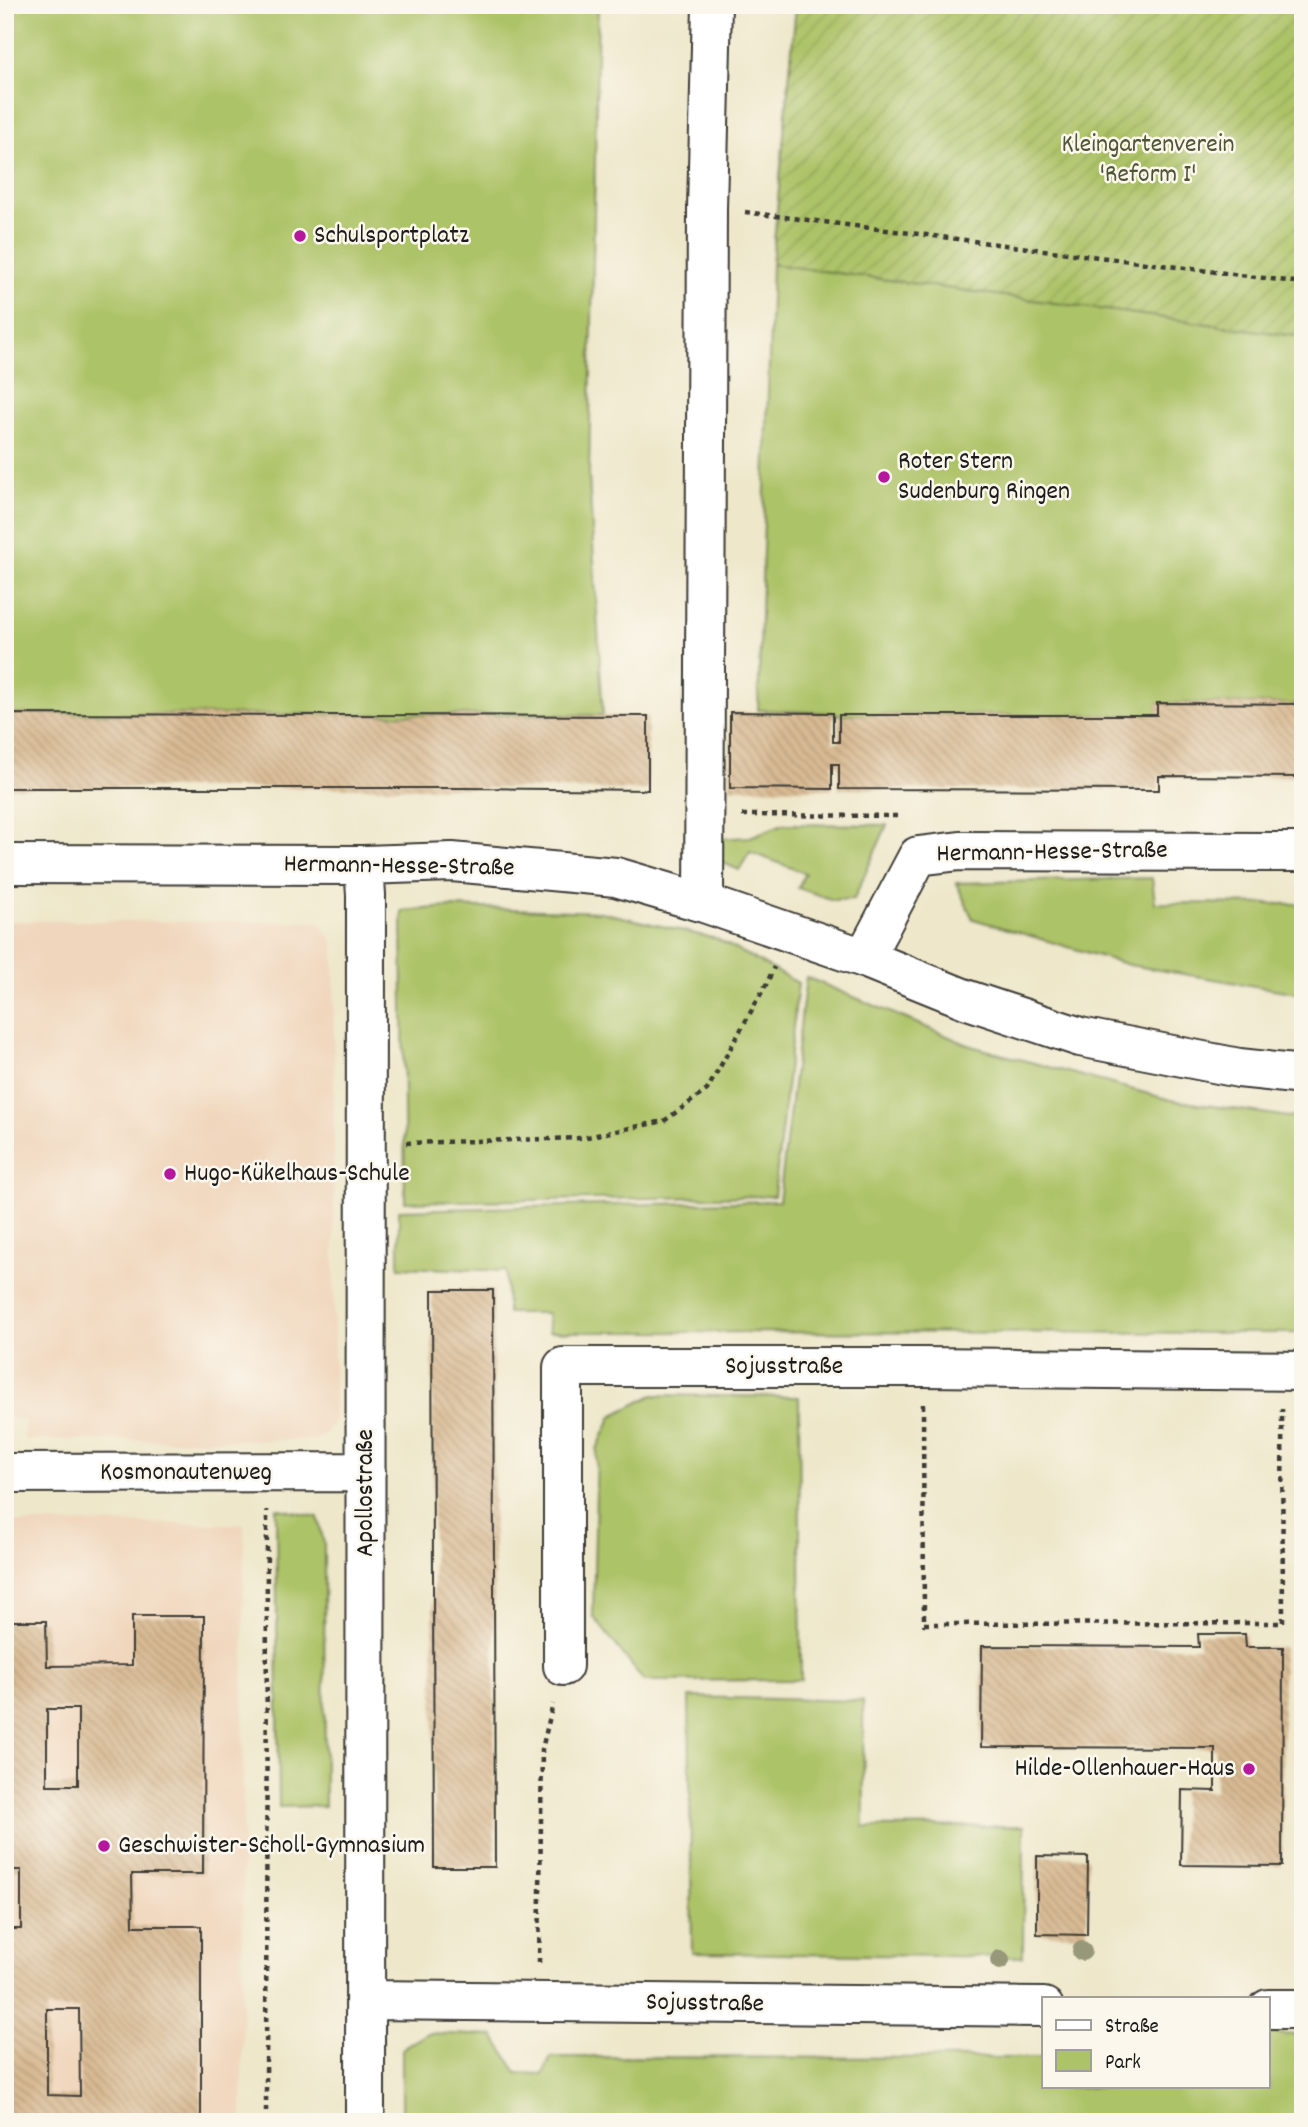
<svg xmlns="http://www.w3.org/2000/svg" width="1308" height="2127" font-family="Dekko,sans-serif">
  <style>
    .built { fill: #f0d6bc }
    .green { fill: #adc367; stroke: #647042; stroke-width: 2 }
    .garden { fill: url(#garden-furrows); stroke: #647042; stroke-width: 2 }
    .building { fill: url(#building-back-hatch); fill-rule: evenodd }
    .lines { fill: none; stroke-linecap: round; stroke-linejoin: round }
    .minor-casing { stroke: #3c3a36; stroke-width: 42 }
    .path { stroke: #3c3a36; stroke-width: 4.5; stroke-dasharray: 5 5; stroke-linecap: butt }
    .minor { stroke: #fff; stroke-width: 38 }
    .tree { fill: #979779 }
    .poi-dot { fill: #b5179e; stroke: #fbf7ec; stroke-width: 2.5 }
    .labels { text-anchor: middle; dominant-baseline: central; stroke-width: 5; stroke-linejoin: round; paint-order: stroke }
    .park-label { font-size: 26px; fill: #4f5636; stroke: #fbf7ec }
    .poi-label { font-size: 26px; fill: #1c1c1c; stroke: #fbf7ec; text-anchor: start }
    .street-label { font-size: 26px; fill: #1c1c1c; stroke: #fbf7ec }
  </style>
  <defs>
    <pattern id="garden-furrows" width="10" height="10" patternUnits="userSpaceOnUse" patternTransform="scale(1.75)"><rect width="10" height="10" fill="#adc367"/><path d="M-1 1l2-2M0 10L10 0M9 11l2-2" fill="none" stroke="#94a759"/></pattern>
    <pattern id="building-back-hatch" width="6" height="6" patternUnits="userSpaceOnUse" patternTransform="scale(1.75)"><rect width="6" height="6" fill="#d8ba93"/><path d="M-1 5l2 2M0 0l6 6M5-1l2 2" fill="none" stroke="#b99f7e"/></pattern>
  </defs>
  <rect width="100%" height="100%" fill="#fbf7ec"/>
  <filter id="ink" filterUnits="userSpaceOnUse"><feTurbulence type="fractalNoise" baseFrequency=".0143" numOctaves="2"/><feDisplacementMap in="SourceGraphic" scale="14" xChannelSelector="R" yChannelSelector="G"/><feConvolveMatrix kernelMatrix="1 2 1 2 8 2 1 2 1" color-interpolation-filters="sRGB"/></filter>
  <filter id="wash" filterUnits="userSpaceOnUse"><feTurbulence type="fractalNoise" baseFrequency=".00686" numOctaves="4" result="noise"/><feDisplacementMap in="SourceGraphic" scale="28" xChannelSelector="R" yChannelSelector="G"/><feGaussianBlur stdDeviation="1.57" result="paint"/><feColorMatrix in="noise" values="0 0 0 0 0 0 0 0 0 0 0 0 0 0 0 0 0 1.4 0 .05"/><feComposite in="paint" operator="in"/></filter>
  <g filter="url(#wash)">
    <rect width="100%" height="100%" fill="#eee7ca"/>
    <path class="built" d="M5 921 318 922 334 943V1421L326 1433 315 1440H24L25 1419 5 1418Z
      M5 1523 244 1524 242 2122H5Z"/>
    <path class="green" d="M5 5H598L589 476 603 715 5 714Z
      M772 264 1303 337V704L1158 703 1157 715H839L833 713 758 710Z
      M783 824 887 825 854 899 833 900 798 888 805 873 750 852 739 870 712 858 717 839 750 837Z
      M1152 878 1155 903 1303 904V994L1129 965 973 919 956 883Z
      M450 907 601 912 717 939 798 983 774 1196 405 1202 402 911Z
      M806 977 971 1046 1171 1100 1303 1119V1333L549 1332 547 1313H507L506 1271 399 1267V1210L779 1201Z
      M653 1395 799 1397 801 1680 644 1681 593 1616 597 1449 612 1416Z
      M276 1508 318 1517 324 1544 325 1806 279 1807Z
      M689 1697 863 1701 864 1827 1024 1826 1023 1957 692 1953Z
      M428 2033 494 2036 517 2073 543 2074 551 2057 1044 2058V2087H1268V2034L1303 2035V2122H402V2049Z"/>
    <path class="garden" d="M796 5H1303V337L772 264Z"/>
    <g id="blocks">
      <path class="building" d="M1157 703 1303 704V777L1159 776V790L839 789V764H832V789L730 788V712L833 713V742H839V715H1157Z
        M5 714 648 716V790L462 788H5Z
        M432 1290H493L495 1867H434Z
        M132 1616H204L203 1874H132L133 1926H201V2122H5V1929H21V1870H5V1621H46L47 1666 132 1665ZM47 1709H78V1785H47ZM47 2009H79L80 2096 47 2095Z
        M1198 1634H1245L1246 1647H1283L1282 1866 1181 1865 1182 1790 1215 1791V1748L981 1747 982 1646 1199 1647Z
        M1037 1856 1088 1857 1087 1935 1037 1934Z"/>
    </g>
  </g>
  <g filter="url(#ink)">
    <use href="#blocks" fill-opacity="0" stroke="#3c3a36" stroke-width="2"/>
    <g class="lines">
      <defs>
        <path id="minor" d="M5 864 364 865 452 862 616 877 704 903 864 958 968 1000 1080 1037 1239 1068 1303 1075
          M364 865 366 895 365 2122
          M704 903 707 209 712 5
          M864 958 918 856 960 851 1303 852
          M5 1473 366 1472
          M563 1666V1367H922L1303 1371
          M366 2000 1044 2007
          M1268 2009H1303"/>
      </defs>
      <use href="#minor" class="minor-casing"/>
      <path class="path" d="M745 212 1303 283
        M742 815 902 816
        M406 1143 582 1138 664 1121 707 1090 767 983 774 967
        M923 1404 924 1624 1283 1623 1282 1409
        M539 1963 542 1749 553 1704
        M266 2122 267 1510"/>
      <use href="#minor" class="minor"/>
    </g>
    <g class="tree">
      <circle cx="1082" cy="1951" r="10"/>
      <circle cx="1000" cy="1960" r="10"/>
    </g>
  </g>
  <g class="poi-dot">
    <circle cx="300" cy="236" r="7"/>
    <circle cx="884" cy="477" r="7"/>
    <circle cx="170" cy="1174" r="7"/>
    <circle cx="1249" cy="1769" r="7"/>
    <circle cx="104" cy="1846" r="7"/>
  </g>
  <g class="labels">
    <g class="park-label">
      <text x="1148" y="145">Kleingartenverein<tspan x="1148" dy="30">'Reform I'</tspan></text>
    </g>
    <g class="poi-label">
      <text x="314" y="236">Schulsportplatz</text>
      <text x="898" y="462">Roter Stern<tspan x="898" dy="30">Sudenburg Ringen</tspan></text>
      <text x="184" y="1174">Hugo-Kükelhaus-Schule</text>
      <text x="1235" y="1769" text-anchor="end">Hilde-Ollenhauer-Haus</text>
      <text x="118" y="1846">Geschwister-Scholl-Gymnasium</text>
    </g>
    <g class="street-label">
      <text transform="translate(1052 853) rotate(-1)">Hermann-Hesse-Straße</text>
      <text transform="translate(399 867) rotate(1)">Hermann-Hesse-Straße</text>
      <text x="784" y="1367">Sojusstraße</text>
      <text x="186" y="1473">Kosmonautenweg</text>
      <text transform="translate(366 1493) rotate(-90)">Apollostraße</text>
      <text transform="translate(705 2004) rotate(1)">Sojusstraße</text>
    </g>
  </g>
  <rect width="1308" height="2127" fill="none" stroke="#fbf7ec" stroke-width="28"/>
  <rect x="1042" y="1997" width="228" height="91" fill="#fbf7ec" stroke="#a29f99" stroke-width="2"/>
  <rect x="1056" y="2020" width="35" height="10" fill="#ffffff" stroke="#a29f99" stroke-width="2"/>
  <text x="1105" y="2032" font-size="21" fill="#1c1c1c">Straße</text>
  <rect x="1056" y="2050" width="35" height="21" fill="#adc367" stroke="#a29f99" stroke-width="2"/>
  <text x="1105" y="2068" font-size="21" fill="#1c1c1c">Park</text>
</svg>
